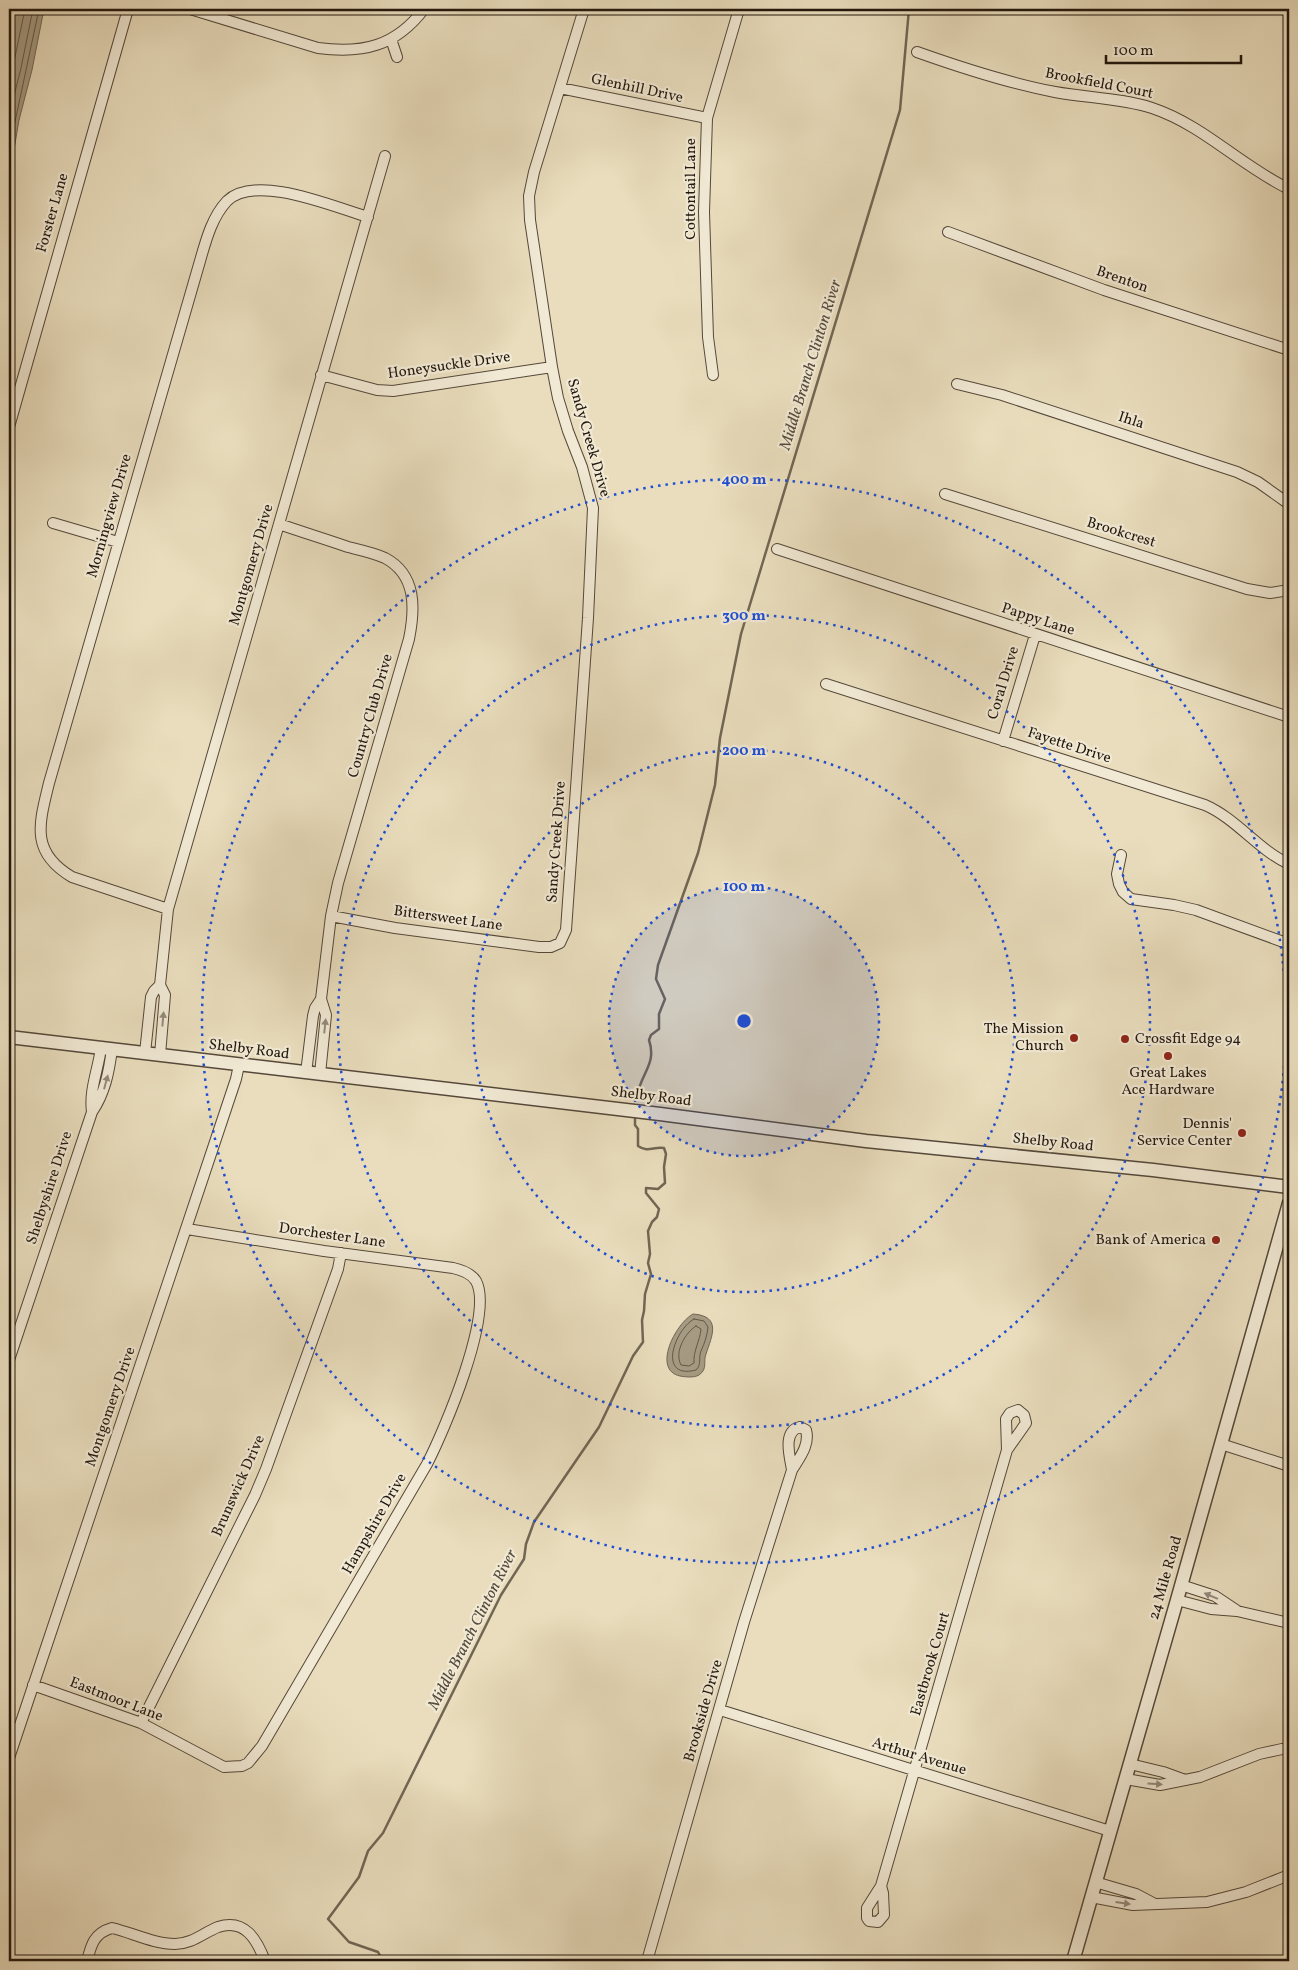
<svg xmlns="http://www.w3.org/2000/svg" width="1298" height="1970" font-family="Vollkorn,serif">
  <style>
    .water { fill: #a59a82; stroke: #716654 }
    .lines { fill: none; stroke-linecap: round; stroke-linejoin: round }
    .shore { stroke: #645848; stroke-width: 1 }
    .stream { stroke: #716654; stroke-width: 2.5 }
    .minor-casing { stroke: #54483a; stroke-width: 12 }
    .tertiary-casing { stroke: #54483a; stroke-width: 15 }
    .minor { stroke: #f1e9d4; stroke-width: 10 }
    .tertiary { stroke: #f1e9d4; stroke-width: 12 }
    .oneway { fill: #948a7b }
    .ring { fill: none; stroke: #1d4ed8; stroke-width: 2.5; stroke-dasharray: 2.5 5 }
    .poi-dot { fill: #8f2418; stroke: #f1e9d4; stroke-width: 2 }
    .labels { text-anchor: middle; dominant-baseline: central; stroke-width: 4.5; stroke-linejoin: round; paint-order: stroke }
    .street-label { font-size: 15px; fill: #22170e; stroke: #f1e9d4 }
    .poi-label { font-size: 15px; fill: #22170e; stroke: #f1e9d4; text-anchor: end }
    .water-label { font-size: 16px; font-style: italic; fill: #564b3c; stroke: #f1e9d4 }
    .centre { fill: #1d4ed8; stroke: #f1e9d4; stroke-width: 2.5 }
    .ring-label { font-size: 15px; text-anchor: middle; font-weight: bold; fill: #1d4ed8; stroke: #f1e9d4; stroke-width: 4.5; stroke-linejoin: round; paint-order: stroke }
  </style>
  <rect width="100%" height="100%" fill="#e9ddbd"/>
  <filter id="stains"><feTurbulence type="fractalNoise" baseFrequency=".004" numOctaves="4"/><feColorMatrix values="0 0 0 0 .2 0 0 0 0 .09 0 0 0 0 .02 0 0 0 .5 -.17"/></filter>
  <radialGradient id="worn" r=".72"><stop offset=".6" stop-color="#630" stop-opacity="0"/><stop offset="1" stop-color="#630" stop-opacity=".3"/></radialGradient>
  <path class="water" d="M9 9H44L32 70 19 120 9 179Z
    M693 1314C722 1316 712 1336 706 1354 703 1361 708 1369 699 1375 694 1378 685 1377 680 1376 652 1370 675 1324 693 1314Z"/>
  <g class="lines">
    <path class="shore" d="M9 86 25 9
      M9 116 21 68 33 9
      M9 150 39 9
      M694 1319 704 1321 708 1327C707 1336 705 1342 701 1351 698 1359 702 1364 696 1370 657 1380 674 1330 694 1319Z
      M696 1326 701 1329C700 1341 693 1351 694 1363L689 1366 681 1365C674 1352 685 1333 696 1326Z"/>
    <path class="stream" d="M637 1096C641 1073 657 1064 649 1040L651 1035 659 1029V1014L665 999 656 979 658 965 698 853 715 785 720 738 741 634 900 110 909 9
      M383 1961 378 1952 349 1942 328 1919 359 1877 368 1851 383 1833 501 1595 524 1559 526 1544 534 1522 599 1427 633 1356 643 1342 642 1320 644 1311 645 1294 651 1274 648 1263 650 1254 648 1231 652 1222 657 1217 659 1209 646 1193V1188L658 1189 665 1183 664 1167 666 1154 664 1148C654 1146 648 1153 638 1146V1129L635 1125V1119"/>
    <defs>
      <path id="minor" d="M190 9 318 48C363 54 396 46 424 9
        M391 39 397 57
        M917 52C962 68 1008 83 1055 92 1088 98 1121 98 1152 108 1203 125 1241 166 1289 189
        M560 88 707 118
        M948 232 1104 290 1289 350
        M321 375 377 390 393 391 552 367
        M713 375 708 337 704 212 707 118 739 9
        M957 384 1002 395 1237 472 1258 482 1289 504
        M9 427 128 9
        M945 494 1247 589 1270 593 1289 590
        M53 523 118 542
        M279 524C302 532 325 539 348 547 360 550 374 553 385 558 417 575 415 609 409 639L338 883 331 916 321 999
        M777 549 1289 717
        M826 684 1205 805C1237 819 1257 849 1289 864
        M1003 741 1035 635
        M1121 855 1117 874 1119 884 1123 892 1131 899 1174 905 1196 910 1289 944
        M168 909 72 877C30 852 39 824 49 783L200 261C206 240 212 217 227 201 256 173 334 207 368 217
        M331 916 395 928 539 947H551L560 943 566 930 588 618 593 508 582 467 568 431 558 398 552 367 530 220 529 196 534 172 584 9
        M160 985 165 995 160 1055
        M145 1053 151 997 154 991 160 985 168 909 385 156
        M306 1073 313 1016 315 1008 321 999 326 1015 320 1074
        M92 1112C89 1090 98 1070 101 1048
        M9 1360 92 1112C105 1093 109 1072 112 1049
        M800 1427 806 1430C810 1445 800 1457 792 1470 790 1457 782 1431 800 1427Z
        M1221 1444 1289 1466
        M1181 1585 1215 1596 1236 1610
        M1177 1600 1211 1609 1237 1611 1289 1623
        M33 1685 141 1723 224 1767 242 1766 248 1763 262 1746 427 1464C444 1431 494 1314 476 1281 471 1273 462 1270 453 1268L324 1251 187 1229
        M720 1710 1110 1831
        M141 1723 255 1495 266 1469 338 1269 341 1253
        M9 1758 236 1079 239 1065
        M1130 1764 1163 1772 1185 1780
        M1126 1779 1160 1785 1200 1777 1259 1754 1282 1749 1289 1750
        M1095 1882 1136 1894 1153 1903
        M881 1886 883 1893 884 1915 878 1922 869 1921 867 1918V1908L881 1886 1007 1450 1026 1423 1024 1415 1018 1410 1010 1413 1006 1419 1007 1450
        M1091 1897 1133 1905 1207 1902 1246 1892 1289 1875
        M87 1961C91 1945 94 1933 112 1928 133 1933 154 1944 175 1944 192 1944 203 1933 218 1927 245 1918 257 1940 265 1961
        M647 1961 744 1622 792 1470"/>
      <path id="tertiary" d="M9 1037 660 1114 866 1141 1153 1170 1289 1187
        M1073 1961 1177 1600 1289 1203"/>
    </defs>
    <use href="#minor" class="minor-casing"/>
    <use href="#tertiary" class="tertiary-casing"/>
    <use href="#minor" class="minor"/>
    <use href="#tertiary" class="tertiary"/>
  </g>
  <defs><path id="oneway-solid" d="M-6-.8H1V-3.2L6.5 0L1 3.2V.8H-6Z" transform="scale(1.25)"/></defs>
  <g class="oneway">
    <use href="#oneway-solid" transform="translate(163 1019) rotate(-85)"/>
    <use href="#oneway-solid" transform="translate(325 1026) rotate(-84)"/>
    <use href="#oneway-solid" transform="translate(106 1082) rotate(-75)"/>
    <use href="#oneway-solid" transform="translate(1211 1596) rotate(-157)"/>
    <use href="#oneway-solid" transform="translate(1155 1784) rotate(3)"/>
    <use href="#oneway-solid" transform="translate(1123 1903) rotate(8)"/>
  </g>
  <circle cx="744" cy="1021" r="135" fill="#1d4ed8" fill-opacity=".12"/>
  <g class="ring">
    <circle cx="744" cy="1021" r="135"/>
    <circle cx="744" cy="1021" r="271"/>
    <circle cx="744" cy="1021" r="406"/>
    <circle cx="744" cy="1021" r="542"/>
  </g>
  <g class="poi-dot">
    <circle cx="1074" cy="1038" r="5"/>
    <circle cx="1125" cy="1039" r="5"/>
    <circle cx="1168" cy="1056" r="5"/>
    <circle cx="1242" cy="1133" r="5"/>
    <circle cx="1216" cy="1240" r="5"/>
  </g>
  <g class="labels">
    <g class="street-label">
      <text transform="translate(1099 84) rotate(11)">Brookfield Court</text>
      <text transform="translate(637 89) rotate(12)">Glenhill Drive</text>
      <text transform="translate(691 189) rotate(-90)">Cottontail Lane</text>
      <text transform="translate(53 213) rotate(-74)">Forster Lane</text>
      <text transform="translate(1122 280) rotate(19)">Brenton</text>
      <text transform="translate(449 366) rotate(-8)">Honeysuckle Drive</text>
      <text transform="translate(1131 421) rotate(18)">Ihla</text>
      <text transform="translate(588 438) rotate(74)">Sandy Creek Drive</text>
      <text transform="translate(110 516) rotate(-74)">Morningview Drive</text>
      <text transform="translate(1121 533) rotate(17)">Brookcrest</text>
      <text transform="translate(252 565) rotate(-74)">Montgomery Drive</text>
      <text transform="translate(1038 620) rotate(18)">Pappy Lane</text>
      <text transform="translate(1004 683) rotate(-73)">Coral Drive</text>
      <text transform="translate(371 716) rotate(-74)">Country Club Drive</text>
      <text transform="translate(1069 746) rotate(18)">Fayette Drive</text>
      <text transform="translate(557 842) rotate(-86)">Sandy Creek Drive</text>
      <text transform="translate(448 919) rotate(8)">Bittersweet Lane</text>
      <text transform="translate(249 1050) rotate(7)">Shelby Road</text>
      <text transform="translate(651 1097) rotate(7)">Shelby Road</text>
      <text transform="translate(1053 1143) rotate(6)">Shelby Road</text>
      <text transform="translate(50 1188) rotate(-72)">Shelbyshire Drive</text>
      <text transform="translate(332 1236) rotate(8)">Dorchester Lane</text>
      <text transform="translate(111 1407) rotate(-71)">Montgomery Drive</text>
      <text transform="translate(239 1486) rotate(-66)">Brunswick Drive</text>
      <text transform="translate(375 1524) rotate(-60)">Hampshire Drive</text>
      <text transform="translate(1166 1578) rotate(-74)">24 Mile Road</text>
      <text transform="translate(931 1664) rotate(-74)">Eastbrook Court</text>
      <text transform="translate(116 1700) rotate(21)">Eastmoor Lane</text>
      <text transform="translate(704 1711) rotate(-74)">Brookside Drive</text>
      <text transform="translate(919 1757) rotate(17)">Arthur Avenue</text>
    </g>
    <g class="poi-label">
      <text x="1064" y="1029">The Mission<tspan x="1064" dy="17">Church</tspan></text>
      <text x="1135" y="1039" text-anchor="start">Crossfit Edge 94</text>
      <text x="1168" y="1073" text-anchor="middle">Great Lakes<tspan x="1168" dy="17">Ace Hardware</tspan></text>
      <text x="1232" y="1124">Dennis'<tspan x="1232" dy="17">Service Center</tspan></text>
      <text x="1206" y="1240">Bank of America</text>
    </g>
    <g class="water-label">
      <text transform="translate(811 365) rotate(-73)">Middle Branch Clinton River</text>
      <text transform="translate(473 1630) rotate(-63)">Middle Branch Clinton River</text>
    </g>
  </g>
  <circle cx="744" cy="1021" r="8" class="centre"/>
  <g class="ring-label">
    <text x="744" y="484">400 m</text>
    <text x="744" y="620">300 m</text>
    <text x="744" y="755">200 m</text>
    <text x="744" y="891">100 m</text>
  </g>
  <rect width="1298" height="1970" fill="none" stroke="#e9ddbd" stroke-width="30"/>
  <rect x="10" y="10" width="1278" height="1950" fill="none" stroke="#22170e" stroke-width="2.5"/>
  <rect x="15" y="15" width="1268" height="1940" fill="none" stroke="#22170e"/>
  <path d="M1106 55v8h135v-8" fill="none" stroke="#22170e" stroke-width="2.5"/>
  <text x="1113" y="55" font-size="15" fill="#22170e" stroke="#f1e9d4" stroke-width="4" paint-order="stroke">100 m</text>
  <rect width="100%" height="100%" filter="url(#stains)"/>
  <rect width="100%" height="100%" fill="url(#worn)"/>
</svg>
